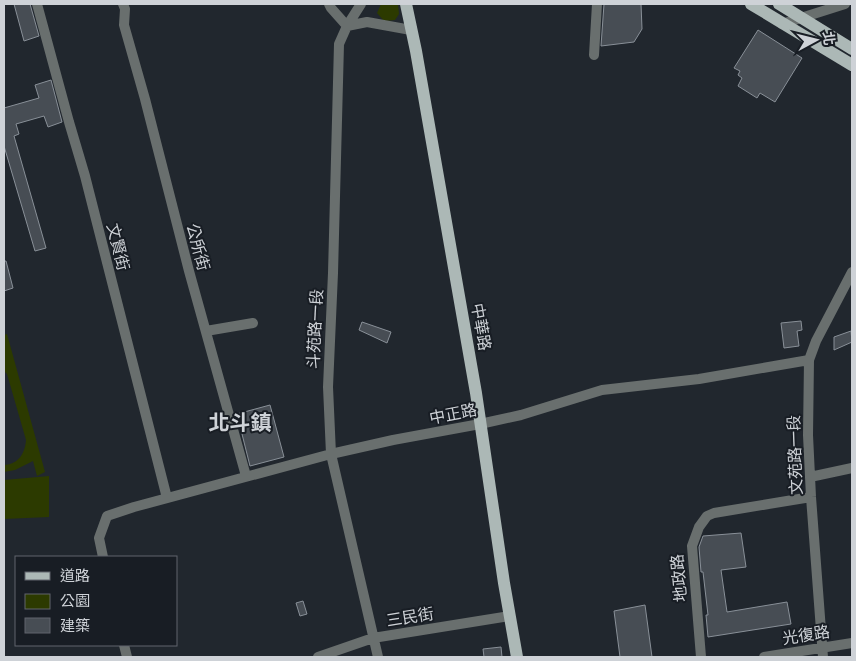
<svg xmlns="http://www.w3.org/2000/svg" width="856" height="661" font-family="'DejaVu Sans','Noto Sans TC',sans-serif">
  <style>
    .green { fill: #2c3a00 }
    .building { fill: #474d54; stroke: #899098 }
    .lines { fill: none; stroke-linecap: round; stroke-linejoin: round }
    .minor { stroke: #696f6e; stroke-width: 10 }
    .major { stroke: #acb8b6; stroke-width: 12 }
    .labels { text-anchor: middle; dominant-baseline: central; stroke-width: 4; stroke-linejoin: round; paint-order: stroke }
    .street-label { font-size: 16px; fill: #ced2d7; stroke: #181d24 }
    .district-label { font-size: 21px; font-weight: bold; fill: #ced2d7; stroke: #181d24 }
  </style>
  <rect width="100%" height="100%" fill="#21272e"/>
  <path class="green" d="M381 4H398L399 14 395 20 384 21 377 13Z
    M7 334 45 472 37 476 33 461 15 470 4 472V465C19 464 25 453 26 440L7 374 4 371V335Z
    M49 476V517L4 519V480Z"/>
  <path class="building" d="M14 4H30L39 36 24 41Z
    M604 4H641L642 29 634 42 601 46Z
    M758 30 802 58 775 102 760 93 757 98 738 86 742 78 738 75 740 71 734 68Z
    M51 80 62 122 48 127 44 116 16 124 19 134 14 136 46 248 35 251 4 146V108L39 98 35 85Z
    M4 261H6L13 288 4 291Z
    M801 321 802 330 797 331 799 346 784 348 781 323Z
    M362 322 391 332 387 343 359 330Z
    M851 331 852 342 834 350V337Z
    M270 405 284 457 250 466 237 414Z
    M741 533 746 567 721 570 727 612 787 602 791 624 708 637 706 615H708L703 572H701L699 547 703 536Z
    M303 601 307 614 300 616 296 603Z
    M645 605 652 657H620L614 611Z
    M501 647 502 657H484L483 649Z"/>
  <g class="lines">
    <path class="minor" d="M37 4 69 122 85 176 167 498
      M123 4 125 9 124 25 145 99 189 271 246 476
      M329 4 331 8 347 26 367 22 411 30
      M361 4 347 26 339 44 333 273 328 387 331 454 378 657
      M782 24 845 4
      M594 55 597 4
      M206 331 253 323
      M810 477 852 468
      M103 557 99 538 107 516 134 507 331 454 393 440 480 424 521 415 602 390 699 379 809 360
      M124 645 127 657
      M318 657 373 638 510 616
      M701 657 692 546 699 527 707 516 714 513 811 497
      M764 657 852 643
      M823 657 811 497 808 435 809 360 816 341 852 272"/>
    <path class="major" d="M406 4 416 51 476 393 504 583 517 657
      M751 4 852 65
      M779 4 852 49"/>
  </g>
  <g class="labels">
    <g class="street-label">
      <text transform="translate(118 247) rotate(76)">文賢街</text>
      <text transform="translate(198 247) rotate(75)">公所街</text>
      <text transform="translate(481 327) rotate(80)">中華路</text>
      <text transform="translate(315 329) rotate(-87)">斗苑路一段</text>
      <text transform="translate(453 414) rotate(-11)">中正路</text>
      <text transform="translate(795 455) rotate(-92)">文苑路一段</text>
      <text transform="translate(679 578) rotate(-95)">地政路</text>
      <text transform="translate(410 617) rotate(-9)">三民街</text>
      <text transform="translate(806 635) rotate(-9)">光復路</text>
    </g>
    <g class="district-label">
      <text x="240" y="423">北斗鎮</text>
    </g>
  </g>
  <rect width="856" height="661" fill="none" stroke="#ced2d7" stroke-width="10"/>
  <rect x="15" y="556" width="162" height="90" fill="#181d24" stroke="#61656c"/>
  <rect x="25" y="572" width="25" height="8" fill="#acb8b6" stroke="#61656c"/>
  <text x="60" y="581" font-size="15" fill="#ced2d7">道路</text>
  <rect x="25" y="594" width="25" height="15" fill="#2c3a00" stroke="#61656c"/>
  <text x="60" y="606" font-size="15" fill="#ced2d7">公園</text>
  <rect x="25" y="618" width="25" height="15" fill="#474d54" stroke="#61656c"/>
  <text x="60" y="631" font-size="15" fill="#ced2d7">建築</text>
  <g transform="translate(816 40) rotate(83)" stroke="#181d24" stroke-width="4" paint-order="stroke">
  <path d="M0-4L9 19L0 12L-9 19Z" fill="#ced2d7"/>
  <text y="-8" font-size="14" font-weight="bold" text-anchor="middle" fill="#ced2d7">北</text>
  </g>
</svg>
